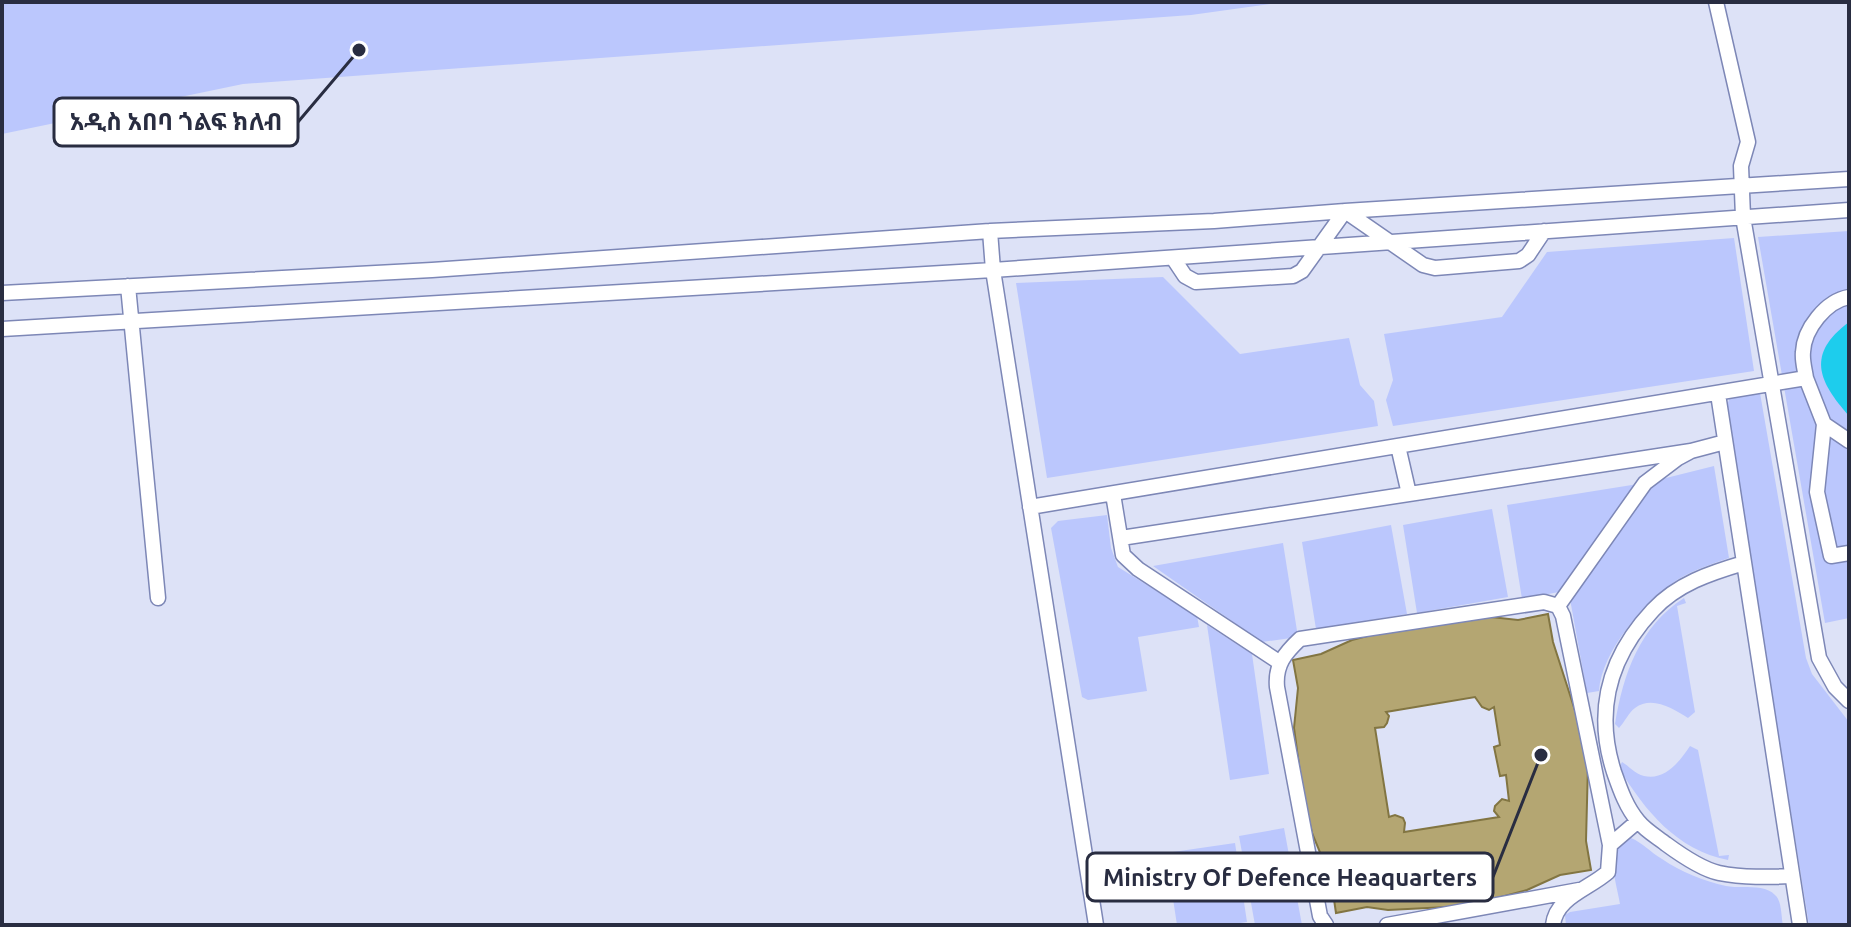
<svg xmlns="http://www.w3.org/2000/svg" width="1851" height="927" font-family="Ubuntu,'Noto Sans Ethiopic',sans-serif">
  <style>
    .green { fill: #bbc7fd }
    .water { fill: #1dcded }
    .building { fill: #b4a672; stroke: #827542; stroke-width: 2; fill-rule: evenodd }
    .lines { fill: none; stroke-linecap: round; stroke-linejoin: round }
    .minor-casing { stroke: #7d87b6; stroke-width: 17 }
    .minor { stroke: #fff; stroke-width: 14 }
    .leader { fill: none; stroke: #292d41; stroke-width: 3 }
    .callout-dot { fill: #292d41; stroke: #fff; stroke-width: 3 }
    .callout { fill: #fff; stroke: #292d41; stroke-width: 3 }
    .callout-label { font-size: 24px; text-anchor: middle; font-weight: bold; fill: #292d41 }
  </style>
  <rect width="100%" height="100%" fill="#dde2f7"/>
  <path class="green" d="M2 2H1285L1191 15 243 84 2 134Z
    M1849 231V618L1825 623 1758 237Z
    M1734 238 1754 371 1393 426 1386 400 1393 380 1384 334 1502 317 1547 252Z
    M1163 277 1240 354 1349 338 1360 385 1374 401 1378 426 1047 478 1016 283Z
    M1760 393 1806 658 1812 674 1849 722V925H1809L1726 408 1730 397Z
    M1714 466 1729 558C1712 564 1693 570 1677 580 1645 602 1602 650 1599 691L1587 693 1570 599 1654 481Z
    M1638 484 1559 592 1522 599 1507 505Z
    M1492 509 1508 597 1417 613 1403 525Z
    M1107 515 1111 548 1118 567 1197 616 1199 627 1138 637 1147 691 1088 700 1082 697 1051 528 1058 521Z
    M1391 525 1407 614 1316 629 1302 542Z
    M1283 543 1298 637 1262 642 1153 566Z
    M1684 598 1686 603 1677 606 1695 712 1688 718C1674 709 1652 695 1635 708 1628 713 1625 722 1619 728L1615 724C1623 674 1640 626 1684 598Z
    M1207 625 1252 654 1269 774 1230 780Z
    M1690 746 1698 750 1719 856 1729 855 1728 860C1677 850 1645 811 1619 768L1622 762C1629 766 1635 774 1644 776 1665 781 1680 761 1690 746Z
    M1284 828 1302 925H1255L1239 836Z
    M1631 838C1643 843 1650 852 1662 859 1681 872 1704 881 1726 886 1741 889 1764 883 1775 895 1782 901 1781 916 1783 925H1566L1565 915 1570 912 1620 904C1616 880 1603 849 1631 838Z
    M1235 843 1247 922 1228 925H1177L1166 853Z"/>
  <path class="water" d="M1849 322V416C1818 381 1806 354 1849 322Z"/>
  <path class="building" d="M1548 614 1553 642 1579 723 1588 764 1586 841 1591 870 1560 875 1527 890 1467 906 1388 910 1367 907 1336 913 1331 879 1312 833 1303 795 1294 728 1298 688 1293 660 1321 654 1352 640 1398 628 1482 616 1518 620ZM1475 697 1482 707 1489 710 1494 707 1500 745 1494 747 1500 776 1506 775 1509 801 1502 799 1495 806 1494 811 1499 817 1404 832 1405 823 1403 818 1395 815 1389 817 1375 728 1384 727 1387 723 1389 716 1386 712Z"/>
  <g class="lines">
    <defs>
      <path id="minor" d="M1716 2 1748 142 1741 166 1743 217 1819 658 1835 687 1849 701
        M990 231 993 270 1096 925
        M1173 258 1185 276 1196 282 1293 276 1302 271 1345 211 1423 265 1435 268 1519 261 1528 255 1544 231
        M128 286 158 598
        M2 293 432 270 990 231 1214 221 1345 211 1849 179
        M2 329 993 270 1849 210
        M1806 378 1824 424 1817 492 1831 556 1849 553
        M1718 394 1800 925
        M1824 424 1849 441
        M1398 446 1409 494
        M1113 494 1123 555 1138 569 1279 662
        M1030 507 1806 378C1805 370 1802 361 1803 352 1804 329 1826 301 1849 297
        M1121 538 1691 451
        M1744 563C1710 573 1677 584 1653 610 1609 657 1594 710 1614 772 1620 789 1626 807 1638 821 1645 830 1657 837 1666 844 1681 855 1701 869 1719 873 1744 878 1768 877 1792 876
        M1558 606 1645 483 1678 458 1691 451 1725 442
        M1610 845 1638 821
        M1326 925 1320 916 1277 687C1275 665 1285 653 1300 639L1544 602 1558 606 1563 616 1610 845 1608 872C1589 889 1556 897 1553 925
        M1387 925 1579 890"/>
    </defs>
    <use href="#minor" class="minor-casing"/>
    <use href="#minor" class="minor"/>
  </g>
  <path class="leader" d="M359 50L298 122M1541 755L1493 877"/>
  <g class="callout-dot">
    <circle cx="359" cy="50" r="8"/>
    <circle cx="1541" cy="755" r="8"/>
  </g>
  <g class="callout">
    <rect x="54" y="98" width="244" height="48" rx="8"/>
    <rect x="1087" y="853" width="406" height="48" rx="8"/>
  </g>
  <g class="callout-label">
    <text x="176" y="130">አዲስ አበባ ጎልፍ ክለብ</text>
    <text x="1290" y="886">Ministry Of Defence Heaquarters</text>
  </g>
  <rect width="1851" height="927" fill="none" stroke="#292d41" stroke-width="8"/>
</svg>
